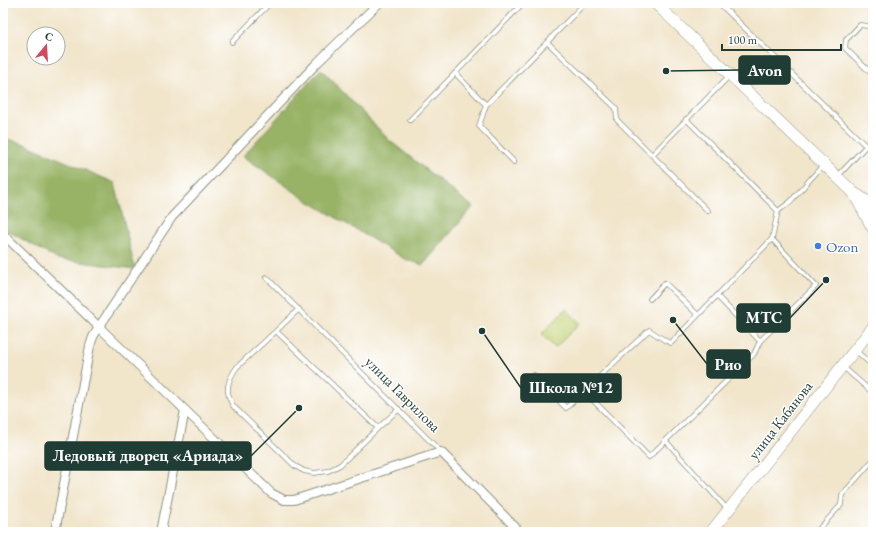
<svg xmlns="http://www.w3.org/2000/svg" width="876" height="535" font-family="'EB Garamond',serif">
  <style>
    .green { fill: #c1d174; stroke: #708754 }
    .forest { fill: #98b366; stroke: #5c784d }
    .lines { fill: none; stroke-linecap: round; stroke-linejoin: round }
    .service-casing { stroke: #88917f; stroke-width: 5.5 }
    .minor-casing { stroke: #88917f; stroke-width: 10 }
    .secondary-casing { stroke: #88917f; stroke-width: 12 }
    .service { stroke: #fff; stroke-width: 4 }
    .minor { stroke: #fff; stroke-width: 8 }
    .secondary { stroke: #fff; stroke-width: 11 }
    .shop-dot { fill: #3f7fe0; stroke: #fff; stroke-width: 1.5 }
    .labels { text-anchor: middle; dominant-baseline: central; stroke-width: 3; stroke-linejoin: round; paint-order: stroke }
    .shop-label { font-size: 15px; fill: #366cbe; stroke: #fff; text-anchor: start }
    .street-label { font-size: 15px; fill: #1f3d34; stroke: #fff }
    .leader { fill: none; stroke: #1f3d34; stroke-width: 1.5 }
    .callout-dot { fill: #1f3d34; stroke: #fff; stroke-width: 1.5 }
    .callout { fill: #1f3d34; stroke: #1f3d34; stroke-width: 1.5 }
    .callout-label { font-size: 16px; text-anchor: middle; font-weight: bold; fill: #fff }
  </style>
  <rect width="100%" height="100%" fill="#fff"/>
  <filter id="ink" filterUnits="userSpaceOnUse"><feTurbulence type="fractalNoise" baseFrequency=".025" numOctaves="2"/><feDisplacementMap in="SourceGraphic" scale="8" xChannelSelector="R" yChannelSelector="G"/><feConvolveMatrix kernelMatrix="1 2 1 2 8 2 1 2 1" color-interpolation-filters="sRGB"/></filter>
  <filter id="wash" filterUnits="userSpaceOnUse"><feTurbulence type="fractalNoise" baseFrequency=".012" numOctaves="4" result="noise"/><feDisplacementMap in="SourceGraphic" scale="16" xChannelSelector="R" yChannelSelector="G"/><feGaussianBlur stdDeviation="0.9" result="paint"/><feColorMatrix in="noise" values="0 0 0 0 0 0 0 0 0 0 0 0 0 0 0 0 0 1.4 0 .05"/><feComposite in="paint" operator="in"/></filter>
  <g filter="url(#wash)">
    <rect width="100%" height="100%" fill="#f1e5ca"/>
    <path class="green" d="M566 309 580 323 555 348 541 334Z"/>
    <path class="forest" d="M321 69 390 141 473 207 423 265 405 259 305 199 243 156Z
      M3 138 25 144 115 183 135 269 57 259 3 228Z"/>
  </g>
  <g filter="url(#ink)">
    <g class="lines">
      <defs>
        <path id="service" d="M719 3 866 146 837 177
          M873 31 868 26 860 25 846 40 845 48 873 75
          M232 42 270 3
          M547 42 616 108 617 120 708 211
          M455 73 486 105 585 3
          M486 105 479 126 514 162
          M686 119 778 211 790 202 824 164
          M410 120 523 3
          M866 146 873 139
          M652 155 730 75
          M266 277 441 452
          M717 296 760 341 816 286 772 239
          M650 299 665 283 698 315
          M299 309 276 331 378 428 399 409
          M276 331 237 367C227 381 224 392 234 407L295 466 304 471 314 473 328 471 340 465 378 428
          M855 350 873 366
          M842 366 873 393
          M534 375 566 408 649 330 666 341 671 343 772 239 778 211
          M584 391 649 457 754 354 760 341
          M665 440 728 510
          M816 532 841 505 842 495 873 460"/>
        <path id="minor" d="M379 3 318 62 172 217 99 327 271 493 284 500H294L441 452 520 532
          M3 233 5 236 99 327 93 337 90 346 55 532
          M161 532 185 410"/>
        <path id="secondary" d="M655 3 853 192 873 205
          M854 194 873 229
          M711 532 873 327"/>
      </defs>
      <use href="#service" class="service-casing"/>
      <use href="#minor" class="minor-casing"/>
      <use href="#secondary" class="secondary-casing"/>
      <use href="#service" class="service"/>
      <use href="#minor" class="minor"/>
      <use href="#secondary" class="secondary"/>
    </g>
  </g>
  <circle class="shop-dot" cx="818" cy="246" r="4"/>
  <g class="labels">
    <g class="shop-label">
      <text x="826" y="246">Ozon</text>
    </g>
    <g class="street-label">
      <text transform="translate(403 394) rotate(45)">улица Гаврилова</text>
      <text transform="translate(780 420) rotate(-52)">улица Кабанова</text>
    </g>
  </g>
  <path class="leader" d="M666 71L739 70M826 280L790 318M673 320L707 364M482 331L521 388M299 408L251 456"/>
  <g class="callout-dot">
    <circle cx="666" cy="71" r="4"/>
    <circle cx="826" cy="280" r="4"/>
    <circle cx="673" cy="320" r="4"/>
    <circle cx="482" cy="331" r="4"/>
    <circle cx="299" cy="408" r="4"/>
  </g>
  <g class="callout">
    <rect x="739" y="56" width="51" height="28" rx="4"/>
    <rect x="737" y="304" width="53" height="28" rx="4"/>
    <rect x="707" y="350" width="43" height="28" rx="4"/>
    <rect x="521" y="374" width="100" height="28" rx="4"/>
    <rect x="45" y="442" width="206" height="28" rx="4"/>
  </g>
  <g class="callout-label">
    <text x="765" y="76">Avon</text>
    <text x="764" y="323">МТС</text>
    <text x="728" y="370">Рио</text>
    <text x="571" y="393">Школа №12</text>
    <text x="148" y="461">Ледовый дворец «Ариада»</text>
  </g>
  <rect width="876" height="535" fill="none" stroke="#fff" stroke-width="16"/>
  <g transform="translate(46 46) rotate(18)"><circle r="19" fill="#ffffff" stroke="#a5b1ae"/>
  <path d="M0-3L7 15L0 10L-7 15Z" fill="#d1495b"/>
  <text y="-6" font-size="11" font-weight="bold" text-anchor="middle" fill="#1f3d34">С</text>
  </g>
  <path d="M722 44v6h119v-6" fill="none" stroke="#1f3d34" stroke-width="2"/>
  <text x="728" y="44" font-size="12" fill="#1f3d34" stroke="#ffffff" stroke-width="3" paint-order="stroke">100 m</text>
</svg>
